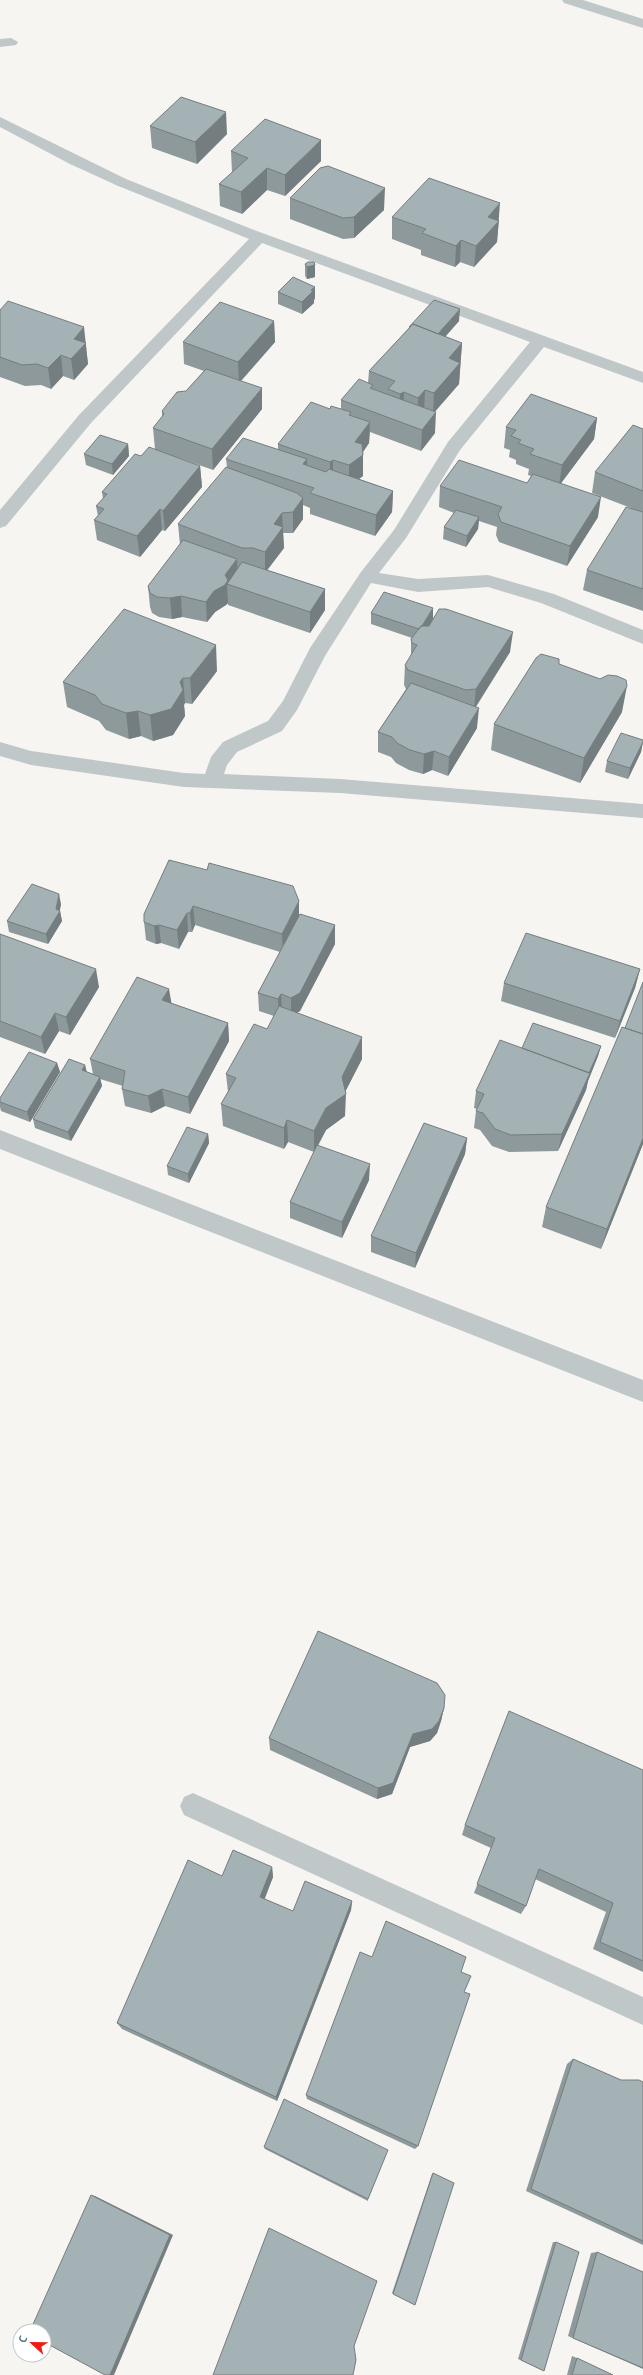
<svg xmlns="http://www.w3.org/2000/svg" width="643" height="2375" font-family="'PT Sans',sans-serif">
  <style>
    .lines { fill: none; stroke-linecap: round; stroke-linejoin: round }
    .lane { fill: #c0c7c9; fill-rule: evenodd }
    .street { fill: #c0c7c9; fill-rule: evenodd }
    .wall { fill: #8e999c }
    .shaded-wall { fill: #747d7f }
    .building { fill: #a5b2b5; stroke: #747d7f }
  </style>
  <rect width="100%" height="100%" fill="#f6f5f2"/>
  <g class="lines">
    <path class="lane" d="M11 38 18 42 16 45 0 47V39Z
      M0 117 126 179 129 182 121 187 116 185 70 164 0 127Z"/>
    <path class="street" d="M562 0H583L643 19V28L564 3Z
      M121 177 254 230 643 372V383L544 347 460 450 406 538 379 573 418 579 488 575 554 594 643 630V644L541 603 488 587 418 592 371 583 325 656 297 710 282 731 237 752 227 765 224 774 340 779 643 804V818L340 793 184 787 31 765 0 756V742L31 751 184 773 205 774 211 757 223 742 268 721 283 701 310 648 361 572 394 530 448 442 530 342 262 243 91 423 6 526 0 528V510L79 415 249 239 116 185 113 182 116 179Z
      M0 1130 643 1380V1402L0 1149Z
      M193 1793 643 1997V2025L184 1815 180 1806 184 1797Z"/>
  </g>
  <path class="wall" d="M150 126 227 134 197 164 152 148Z
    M231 151 321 161 285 196 267 190 242 214 220 206 219 184 232 173Z
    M290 198 384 210 354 238 343 239 290 219Z
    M392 217 499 220 497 242 474 267 460 262 455 267 421 255V250L392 239Z
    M305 264 315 265V277L307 279 305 276Z
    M315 287V298L314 300V303L302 314 278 304V292Z
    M0 310 87 348 86 349 88 364 74 380 63 376 51 389 41 385 25 386 0 377Z
    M274 321 275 342 241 381 262 409 213 470 171 455 200 466 202 487 165 531 162 530 140 557 97 540 94 520 98 516 96 506 103 499 102 492 141 456 155 449 153 428 162 417V411L186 391 204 371 184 364 183 342Z
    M459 321 445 337 462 343 459 384 435 411V433L421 451 370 432 369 443 363 452V476L359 479 393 491 392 512 375 536 310 514V508L303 505V519L293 533H283L284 548 267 570 325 589V610L310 633 228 605V603L226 605 215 612 207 622 182 617 172 619 159 617 152 613 150 607 148 586 180 545 178 524 227 467 226 459 278 450V444L330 409H341V400L368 383 369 371 409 328V327Z
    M597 418 594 439 561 483 598 517 567 566 499 542 496 535 497 527 479 521 478 529 466 547 443 539 444 527 454 513 439 507 440 486 527 483 531 476 528 475 529 469 516 464V460L509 457 510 450 504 448 506 427Z
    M643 429V611L583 590 587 570 631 508 592 493 595 472Z
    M128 444 129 456 113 475 86 465 84 454Z
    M371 613 433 619 510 652 476 707 477 728 448 776 432 770 423 774 409 770 396 763 391 757 378 752V732L406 689 404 685 405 665 411 656V639L412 638 371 624Z
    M559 664 622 712 580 783 491 750 494 724Z
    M217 671 192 704 185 703 184 705 185 716 173 735 153 741 141 736 129 739 106 730 99 721 67 707 63 682Z
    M643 740 641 752 628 779 605 772 607 761Z
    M169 860 299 901V915L335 925V944L300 1011 297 1013 362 1059 345 1092V1116L326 1130 318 1146 369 1180 342 1238 290 1218V1202L314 1152 288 1142 284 1149 223 1126 221 1104 228 1092 226 1074 267 1029 274 1016 259 1011 258 993 280 952 195 925 192 932H188L179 949 161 943 156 944 146 940 144 922Z
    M61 904 60 910V911L62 921 48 944 9 932 7 921Z
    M0 934 99 987 70 1035 59 1031 45 1054 0 1037Z
    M640 969 635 988 615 1038 501 1001 504 983Z
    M171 1003 228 1023 229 1041 190 1114 165 1106 151 1113 125 1106 122 1089 123 1086 100 1079 102 1086 71 1141 35 1128 33 1119 85 1065 87 1072 93 1074 90 1059Z
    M601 1046 598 1056 588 1081 586 1090 558 1151 509 1152 492 1146 480 1130 474 1128 476 1111 477 1109 474 1108 476 1091 522 1048Z
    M57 1063 60 1072 30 1122 1 1111 0 1107V1098Z
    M208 1134 209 1143 189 1183 168 1175 167 1166Z
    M467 1138 465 1154 415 1268 371 1252V1236Z
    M643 1144 601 1249 542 1227 546 1207Z
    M444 1708 441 1721 437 1733 430 1741 410 1747 392 1794 377 1799 270 1750 269 1738Z
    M643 1770V1972L593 1949 606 1912 535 1879 526 1906 521 1914 474 1893 491 1848 462 1835 465 1825Z
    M272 1867 273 1877 264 1899 293 1911 352 1901 351 1910 277 2101 122 2029 117 2023 222 1876Z
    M372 1957 461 1972 464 1992 418 2146 415 2149 307 2099 306 2095Z
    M573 2059 621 2080 643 2082V2245L526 2191 567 2064Z
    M264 2147 368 2199V2201L265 2149Z
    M433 2173 415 2305 392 2293 432 2174Z
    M553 2242H556L544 2371 518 2359Z
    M597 2252 643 2272V2369L568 2336 591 2253Z
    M572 2356 577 2358 613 2375H567Z"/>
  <path class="shaded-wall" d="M226 112 227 134 197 164 195 142Z
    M321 140V161L285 196V175Z
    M267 168V190L242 214 241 192Z
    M385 188 384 210 354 238V217Z
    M500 203 497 242 474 267 476 246 488 217Z
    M461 240 460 262 455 267 456 246Z
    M315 265V277L307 279V267Z
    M315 287V298L314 300V303L302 314V302L311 290Z
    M460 309 459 321 435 348 436 336Z
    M274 321 275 342 239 383 238 362Z
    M84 327 88 364 74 380 71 359 74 339Z
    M462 343 459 384 433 414 434 393 449 358Z
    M61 355 63 376 51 389 48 368Z
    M262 388V409L213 470 212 449Z
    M425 390 424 411 417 419 418 398Z
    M404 392 403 413 399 415 400 394Z
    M436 412 435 433 421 451 422 430Z
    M597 418 594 439 559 486 562 465Z
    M370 422 369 443 358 459 363 455V476L349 486V465L355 442Z
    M128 444 129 456 113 475 112 464Z
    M307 459V480L303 485V464Z
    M333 460V481L330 483V462Z
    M200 466 202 487 165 531 163 511Z
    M393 491 392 512 375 536 376 515Z
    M601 497 598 517 567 566 570 546Z
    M303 498V519L293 533V512Z
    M160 509 162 530 140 557 137 536Z
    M282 513 284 548 265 573V552L274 524Z
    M479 517 478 529 466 547 467 536Z
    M237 559 238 579 227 584 228 603 226 605 215 612 207 622 206 602Z
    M325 589V610L310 633V612Z
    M181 596 182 617 172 619 170 598Z
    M433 608V620L420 640V629Z
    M513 632 510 652 474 709 476 689Z
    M216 645 217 671 192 704 190 678Z
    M183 678 185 703 184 705 185 716 173 735 153 741 150 715 180 682Z
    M627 686 622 712 580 783 584 758Z
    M479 708 477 728 448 776 449 757Z
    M138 711 141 736 129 739 126 713Z
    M643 742 641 752 628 779 630 768Z
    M434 751 432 770 423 774 424 754Z
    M59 894 61 904 59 913 60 911 62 921 48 944 46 934 56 909Z
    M299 901V920L283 953 282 934Z
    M193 906 195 925 192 932 190 913Z
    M187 913 188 932 179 949 177 930Z
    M159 925 161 943 156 944 154 926Z
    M335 925V944L300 1011 291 1016V998Z
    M96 969 99 987 70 1035 66 1017Z
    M640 969 635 988 615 1038 620 1021Z
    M169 989 172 1006 162 1000Z
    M281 994 282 1012 279 1017 278 999Z
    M55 1013 59 1031 45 1054 41 1037Z
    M228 1023 229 1041 190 1114 188 1097Z
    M362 1037V1059L343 1096 346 1094 345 1116 326 1130 314 1152V1131Z
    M601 1046 598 1056 588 1081 586 1090 558 1151 562 1134Z
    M57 1063 60 1072 30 1122 27 1112Z
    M85 1065 87 1075 82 1070Z
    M100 1077 102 1086 71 1141 68 1132Z
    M162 1089 165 1106 151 1113 148 1096Z
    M287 1120 288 1142 284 1149V1128Z
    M208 1134 209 1143 189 1183 188 1174Z
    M467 1138 465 1154 415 1268 416 1253Z
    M643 1138V1144L601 1249 607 1229Z
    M370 1164 369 1180 342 1238V1222Z
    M444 1708 441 1721 437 1733 430 1741 410 1747 392 1794 377 1799 378 1788 413 1734Z
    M272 1867 273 1877 262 1906 260 1897Z
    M352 1901 351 1910 277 2101 276 2097Z
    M91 2195 95 2196 173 2235 114 2375H110Z"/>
  <path class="building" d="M181 97 226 112 195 142 150 126Z
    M265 119 321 140 285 175 267 168 241 192 219 184 248 158 231 151Z
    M328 166 385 188 354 217 343 218 290 198 320 168Z
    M429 178 500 203 488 217 499 221 476 246 461 240 456 246 422 233 426 229 392 217Z
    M308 262H314L315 265 307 267 305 264Z
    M293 277 315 287 311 290 313 291 302 302 278 292Z
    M434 300 460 309 438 334 413 324 410 327H409Z
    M8 301 84 327 74 339 86 343 71 359 61 355 48 368 37 364 22 365 0 357V310Z
    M220 302 274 321 238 362 183 342Z
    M413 324 462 343 449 358 460 363 434 393 425 390 418 398 404 392 400 394 388 389 395 381 369 371Z
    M206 369 262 388 212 449 153 428 164 414 162 411 177 392 186 391Z
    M359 379 373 385 370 388 436 412 422 430 341 400Z
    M531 394 597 418 562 465 530 454 534 449 518 443 521 440 511 436 516 430 506 427Z
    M311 402 330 409 331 406 351 412 349 415 370 422 355 442 362 444 363 455 349 465 333 460 330 462 278 444Z
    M633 425 643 429V491L595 472Z
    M100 435 128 444 112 464 84 454Z
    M243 438 307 459 303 464 326 472 329 469 393 491 376 515 310 493 314 488 226 459Z
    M149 447 200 466 163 511 160 509 137 536 94 520 104 509 96 506 107 494 102 492 135 454 141 456Z
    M459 460 527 483 533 474 601 497 570 546 501 522 498 514 502 507 440 486Z
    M226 467 297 493 303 498 293 512 282 513 274 524 283 527 265 552 253 548H242L178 524Z
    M626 507 643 512V589L587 570Z
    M456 510 479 517 467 536 444 527Z
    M183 540 237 559 225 575 228 580 225 585 214 591 206 602 181 596 170 598 157 597 150 593 148 586Z
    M242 562 325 589 310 612 227 584Z
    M384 592 433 608 422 626H421L419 629 371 613Z
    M124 609 216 645 190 678H183L180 682 183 690 171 709 150 715 138 711 126 713 102 704 95 695 63 682Z
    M439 609H446L513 632 476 689 466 690 408 670 405 665 417 645 412 643 411 639 421 626H429Z
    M541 654 559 659V664L600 679 608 675 617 676 626 680 627 686 584 758 494 724 536 658Z
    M411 683 479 708 449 757 434 751 424 754 410 750 397 743 392 737 378 732Z
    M621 733 643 740V742L630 768 607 761Z
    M169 860 207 870 209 863 293 886 299 901 282 934 193 906 190 913H187L177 930 159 925 154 926 144 922V914Z
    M32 884 59 894 56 909 60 911 46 934 7 921Z
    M300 914 335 925 300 993 291 998 281 994 278 999 258 993Z
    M526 933 640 969 620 1021 504 983Z
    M0 934 96 969 66 1017 55 1013 41 1037 0 1021Z
    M137 977 169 989 162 1000 228 1023 188 1097 162 1089 148 1096 122 1089 125 1071 90 1059Z
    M643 982V1034L625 1028Z
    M279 1006 362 1037 342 1077 346 1094 326 1108 314 1131 287 1120 284 1128 221 1104 236 1078 226 1074 254 1024 267 1029Z
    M533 1023 601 1046 589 1073 522 1048Z
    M622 1027 643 1034V1138L607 1229 546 1207Z
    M500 1040 590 1073 562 1134 511 1135 495 1129 483 1113 476 1111 484 1094 476 1091Z
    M29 1052 57 1063 27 1112 0 1102V1098Z
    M69 1059 85 1065 82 1070 100 1077 68 1132 33 1119Z
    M424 1123 467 1138 416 1253 371 1236Z
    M187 1127 208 1134 188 1174 167 1166Z
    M317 1145 370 1164 342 1222 290 1202Z
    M318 1631 437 1683 445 1695 444 1708 439 1721 432 1729 413 1734 393 1783 378 1788 269 1738Z
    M509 1711 643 1770V1961L600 1942 613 1903 539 1869 526 1906 477 1884 495 1838 465 1825Z
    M233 1850 272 1867 260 1897 293 1911 305 1881 352 1901 276 2097 117 2023 188 1860 222 1876Z
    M386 1921 466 1957 461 1972 471 1976 464 1992 470 1994 418 2146 306 2095 360 1952 372 1957Z
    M573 2059 621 2080H639L643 2082V2241L531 2189Z
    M284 2099 388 2150 368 2199 264 2147Z
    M433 2173 454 2183 415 2305 393 2294Z
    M91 2195 170 2235 110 2375H105L44 2342V2331H30Z
    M269 2228 377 2281 354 2346 356 2360 353 2375H213Z
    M556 2242 579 2252 544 2371 521 2360Z
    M597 2252 643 2272V2368L573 2338Z
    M577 2358 613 2375H572Z"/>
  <g transform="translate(32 2343) rotate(292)"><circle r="19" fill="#ffffff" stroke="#bfc9cc"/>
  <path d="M0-3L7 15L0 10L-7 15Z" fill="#f41a14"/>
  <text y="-6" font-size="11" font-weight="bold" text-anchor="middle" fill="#5e7880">С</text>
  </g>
</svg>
